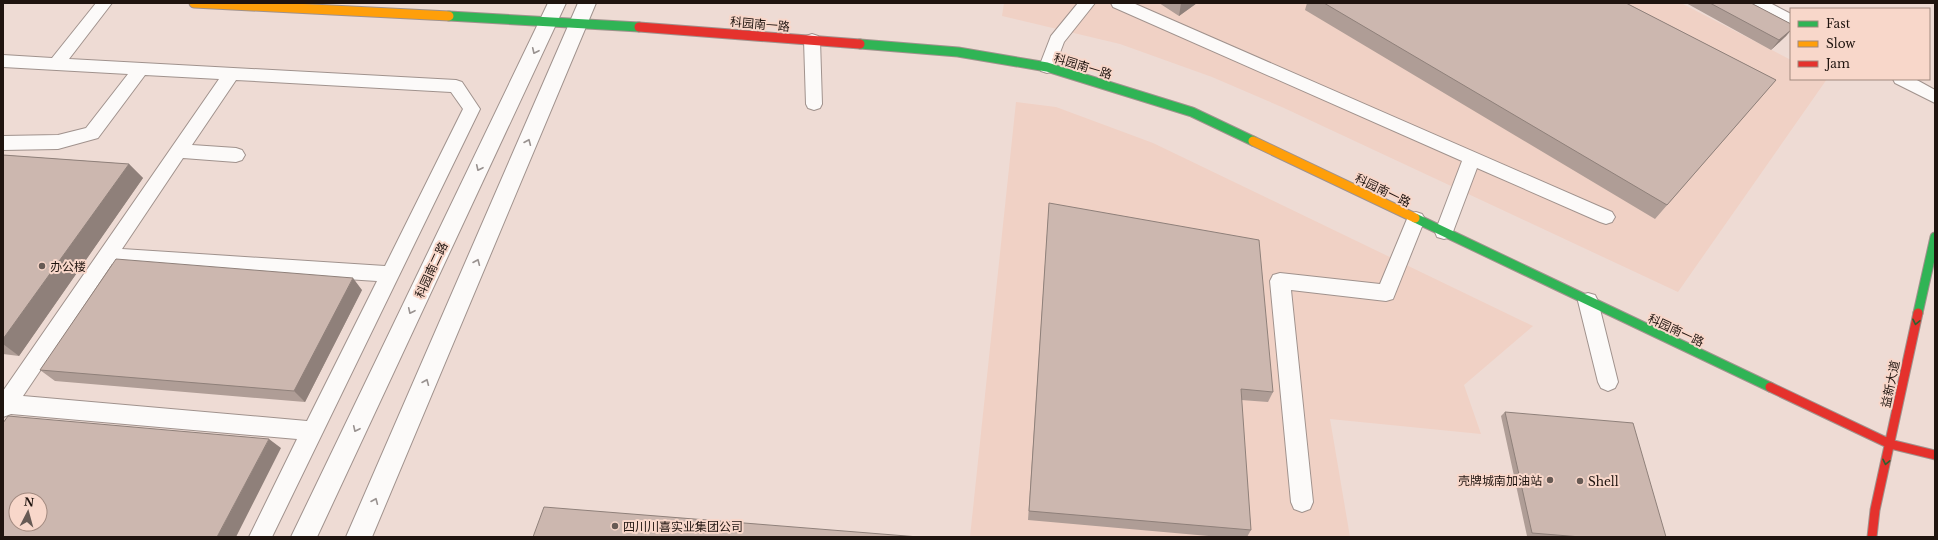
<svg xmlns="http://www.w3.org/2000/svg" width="1938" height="540" font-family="'Libre Baskerville','Noto Sans SC',serif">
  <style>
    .built { fill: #f0d1c5 }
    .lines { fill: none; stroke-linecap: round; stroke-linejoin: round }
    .lane-casing { stroke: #a0928d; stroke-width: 2 }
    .street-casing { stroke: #a0928d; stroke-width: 2 }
    .fast-casing { stroke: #a0928d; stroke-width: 11 }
    .slow-casing { stroke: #a0928d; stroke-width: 11 }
    .jam-casing { stroke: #a0928d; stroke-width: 11 }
    .lane { fill: #fcfaf9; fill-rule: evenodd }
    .street { fill: #fcfaf9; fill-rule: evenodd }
    .fast { stroke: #30b455; stroke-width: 9 }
    .slow { stroke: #ff9f0a; stroke-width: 9 }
    .jam { stroke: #e5322d; stroke-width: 9 }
    .wall { fill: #af9d96 }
    .shaded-wall { fill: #8f807a }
    .building { fill: #ccb7af; stroke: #8f807a; fill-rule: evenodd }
    .oneway { stroke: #999290 }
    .oneway2 { stroke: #286432 }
    .poi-dot { fill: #675a54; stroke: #f8d7ca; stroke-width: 1.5 }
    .labels { text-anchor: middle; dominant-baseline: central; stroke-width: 4; stroke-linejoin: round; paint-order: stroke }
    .street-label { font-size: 12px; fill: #1f140f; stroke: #f8d7ca }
    .poi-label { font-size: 12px; fill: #1f140f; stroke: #f8d7ca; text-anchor: start }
  </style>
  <rect width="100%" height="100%" fill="#eedbd4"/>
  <path class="built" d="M1004 3H1681L1791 60V79H1827L1678 292 1284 108 1212 77 1120 44 1002 16Z
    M1016 102 1056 107 1153 143 1533 326 1464 385 1481 434 1330 419 1350 537H970Z"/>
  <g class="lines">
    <defs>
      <path id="lane" d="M96 3H112L69 59 456 80 462 82 480 109 272 537H249L297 439 11 414 3 417V391L219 79 145 75 98 138 58 149 3 150V136L58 135 86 128 128 74 3 67V55L52 58ZM236 80 451 92 463 109 385 266 122 249 183 158 236 162 242 160 245 155 242 150 236 148 192 145ZM112 264 377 281 307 421 23 396Z
        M1078 3H1095L1064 42 1053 71 1047 73 1041 71 1039 67 1051 36Z
        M1111 3H1133L1612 212 1615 217 1612 222 1606 224 1600 222 1477 168 1451 237 1444 239 1437 237 1435 232 1462 161 1113 7Z
        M1749 3H1770L1791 14V26L1751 7Z
        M812 34 818 36 820 40 822 104 820 108 814 110 808 108 806 104 804 40 806 36Z
        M1893 79H1915L1935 90V103L1895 83Z
        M1416 212 1422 214 1425 219 1393 299 1386 301 1291 290 1313 502 1310 509 1302 512 1294 509 1291 502 1270 281 1273 275 1280 273 1380 284 1407 219 1410 214Z
        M1588 293 1595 295 1598 301 1618 382 1615 388 1608 391 1601 388 1598 382 1578 301 1581 295Z"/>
      <path id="street" d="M548 3H566L317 537H291Z
        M578 3H596L372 537H346Z"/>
      <path id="fast" d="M449 16 639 27
        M860 44 958 52 1047 67 1192 112 1253 141
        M1415 218 1770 387
        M1918 313 1935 237"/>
      <path id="slow" d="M194 3 449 16
        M1253 141 1415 218"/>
      <path id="jam" d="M639 27 860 44
        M1770 387 1890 444 1935 455
        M1872 537 1875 510 1918 313"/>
    </defs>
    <use href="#lane" class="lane-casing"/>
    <use href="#street" class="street-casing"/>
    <use href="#fast" class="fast-casing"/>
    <use href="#slow" class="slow-casing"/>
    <use href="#jam" class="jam-casing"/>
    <use href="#lane" class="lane"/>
    <use href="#street" class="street"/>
    <use href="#fast" class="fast"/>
    <use href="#slow" class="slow"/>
    <use href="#jam" class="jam"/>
  </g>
  <path class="wall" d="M1159 3H1197L1179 16Z
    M1307 3H1626L1776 80 1655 219 1305 10Z
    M1686 3H1751L1791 24V30L1786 36 1771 50Z
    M3 155 129 164 143 178 19 356 3 354Z
    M1049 203 1273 392 1268 402 1241 400 1251 530 1247 537H1220L1028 520Z
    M362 290 305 402 55 381 40 370Z
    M1505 412 1666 537H1538L1527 536 1501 416Z"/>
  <path class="shaded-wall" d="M1181 3H1197L1179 16Z
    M1791 30 1786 36 1771 50 1779 40Z
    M129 164 143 178 19 356 3 344V339Z
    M353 278 362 290 305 402 294 391Z
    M269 439 281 448 236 537H217Z"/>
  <path class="building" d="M1324 3H1626L1776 80 1667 205Z
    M1710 3H1751L1791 24V30L1779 40Z
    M3 155 129 164 3 339Z
    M1049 203 1259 240 1273 392 1241 389 1251 530 1029 511Z
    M116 259 353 278 294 391 40 370Z
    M1505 412 1633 423 1666 537H1581L1532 533Z
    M8 416 269 439 217 537H3V423ZM16 500H40V524H16Z
    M544 507 919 537H533Z"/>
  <defs><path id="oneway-chevron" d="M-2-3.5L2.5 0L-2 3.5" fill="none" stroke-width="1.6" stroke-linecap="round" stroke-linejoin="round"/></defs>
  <g class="oneway">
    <use href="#oneway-chevron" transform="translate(535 51) rotate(115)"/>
    <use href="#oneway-chevron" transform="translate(528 142) rotate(-67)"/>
    <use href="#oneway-chevron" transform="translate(479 168) rotate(115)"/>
    <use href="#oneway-chevron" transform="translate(477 262) rotate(-67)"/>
    <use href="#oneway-chevron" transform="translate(411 311) rotate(115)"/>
    <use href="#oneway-chevron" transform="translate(426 382) rotate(-67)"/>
    <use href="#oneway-chevron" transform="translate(356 429) rotate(115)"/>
    <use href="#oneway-chevron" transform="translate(375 501) rotate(-67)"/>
  </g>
  <g class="oneway2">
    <use href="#oneway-chevron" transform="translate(1916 322) rotate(102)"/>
    <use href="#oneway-chevron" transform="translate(1886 462) rotate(102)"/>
  </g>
  <g class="poi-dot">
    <circle cx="42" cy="266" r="4"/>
    <circle cx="1550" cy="480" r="4"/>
    <circle cx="1580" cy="481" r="4"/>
    <circle cx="615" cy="526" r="4"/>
  </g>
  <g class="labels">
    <g class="street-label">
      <text transform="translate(760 24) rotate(5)">科园南一路</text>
      <text transform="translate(1083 66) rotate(17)">科园南一路</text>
      <text transform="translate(1383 190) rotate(26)">科园南一路</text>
      <text transform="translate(431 270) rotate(-65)">科园南二路</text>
      <text transform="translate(1676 330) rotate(25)">科园南一路</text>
      <text transform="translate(1890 384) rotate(-78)">益新大道</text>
    </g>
    <g class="poi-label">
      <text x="50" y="266">办公楼</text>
      <text x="1542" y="480" text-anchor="end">壳牌城南加油站</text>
      <text x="1588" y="481">Shell</text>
      <text x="623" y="526">四川川喜实业集团公司</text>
    </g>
  </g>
  <rect width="1938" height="540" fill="none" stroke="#1f140f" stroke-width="8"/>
  <rect x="1790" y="8" width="140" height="72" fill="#f8d7ca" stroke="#a1897f"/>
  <rect x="1798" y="21" width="20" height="6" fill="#30b455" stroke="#a1897f"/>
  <text x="1826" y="28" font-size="12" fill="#1f140f">Fast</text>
  <rect x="1798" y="41" width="20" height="6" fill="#ff9f0a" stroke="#a1897f"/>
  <text x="1826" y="48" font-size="12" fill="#1f140f">Slow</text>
  <rect x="1798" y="61" width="20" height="6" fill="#e5322d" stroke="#a1897f"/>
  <text x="1826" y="68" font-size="12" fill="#1f140f">Jam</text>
  <g transform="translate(28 512) rotate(6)"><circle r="19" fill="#f8d7ca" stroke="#a1897f"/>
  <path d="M0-3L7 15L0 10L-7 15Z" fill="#675a54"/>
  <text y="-6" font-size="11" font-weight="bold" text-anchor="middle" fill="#1f140f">N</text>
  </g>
</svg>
